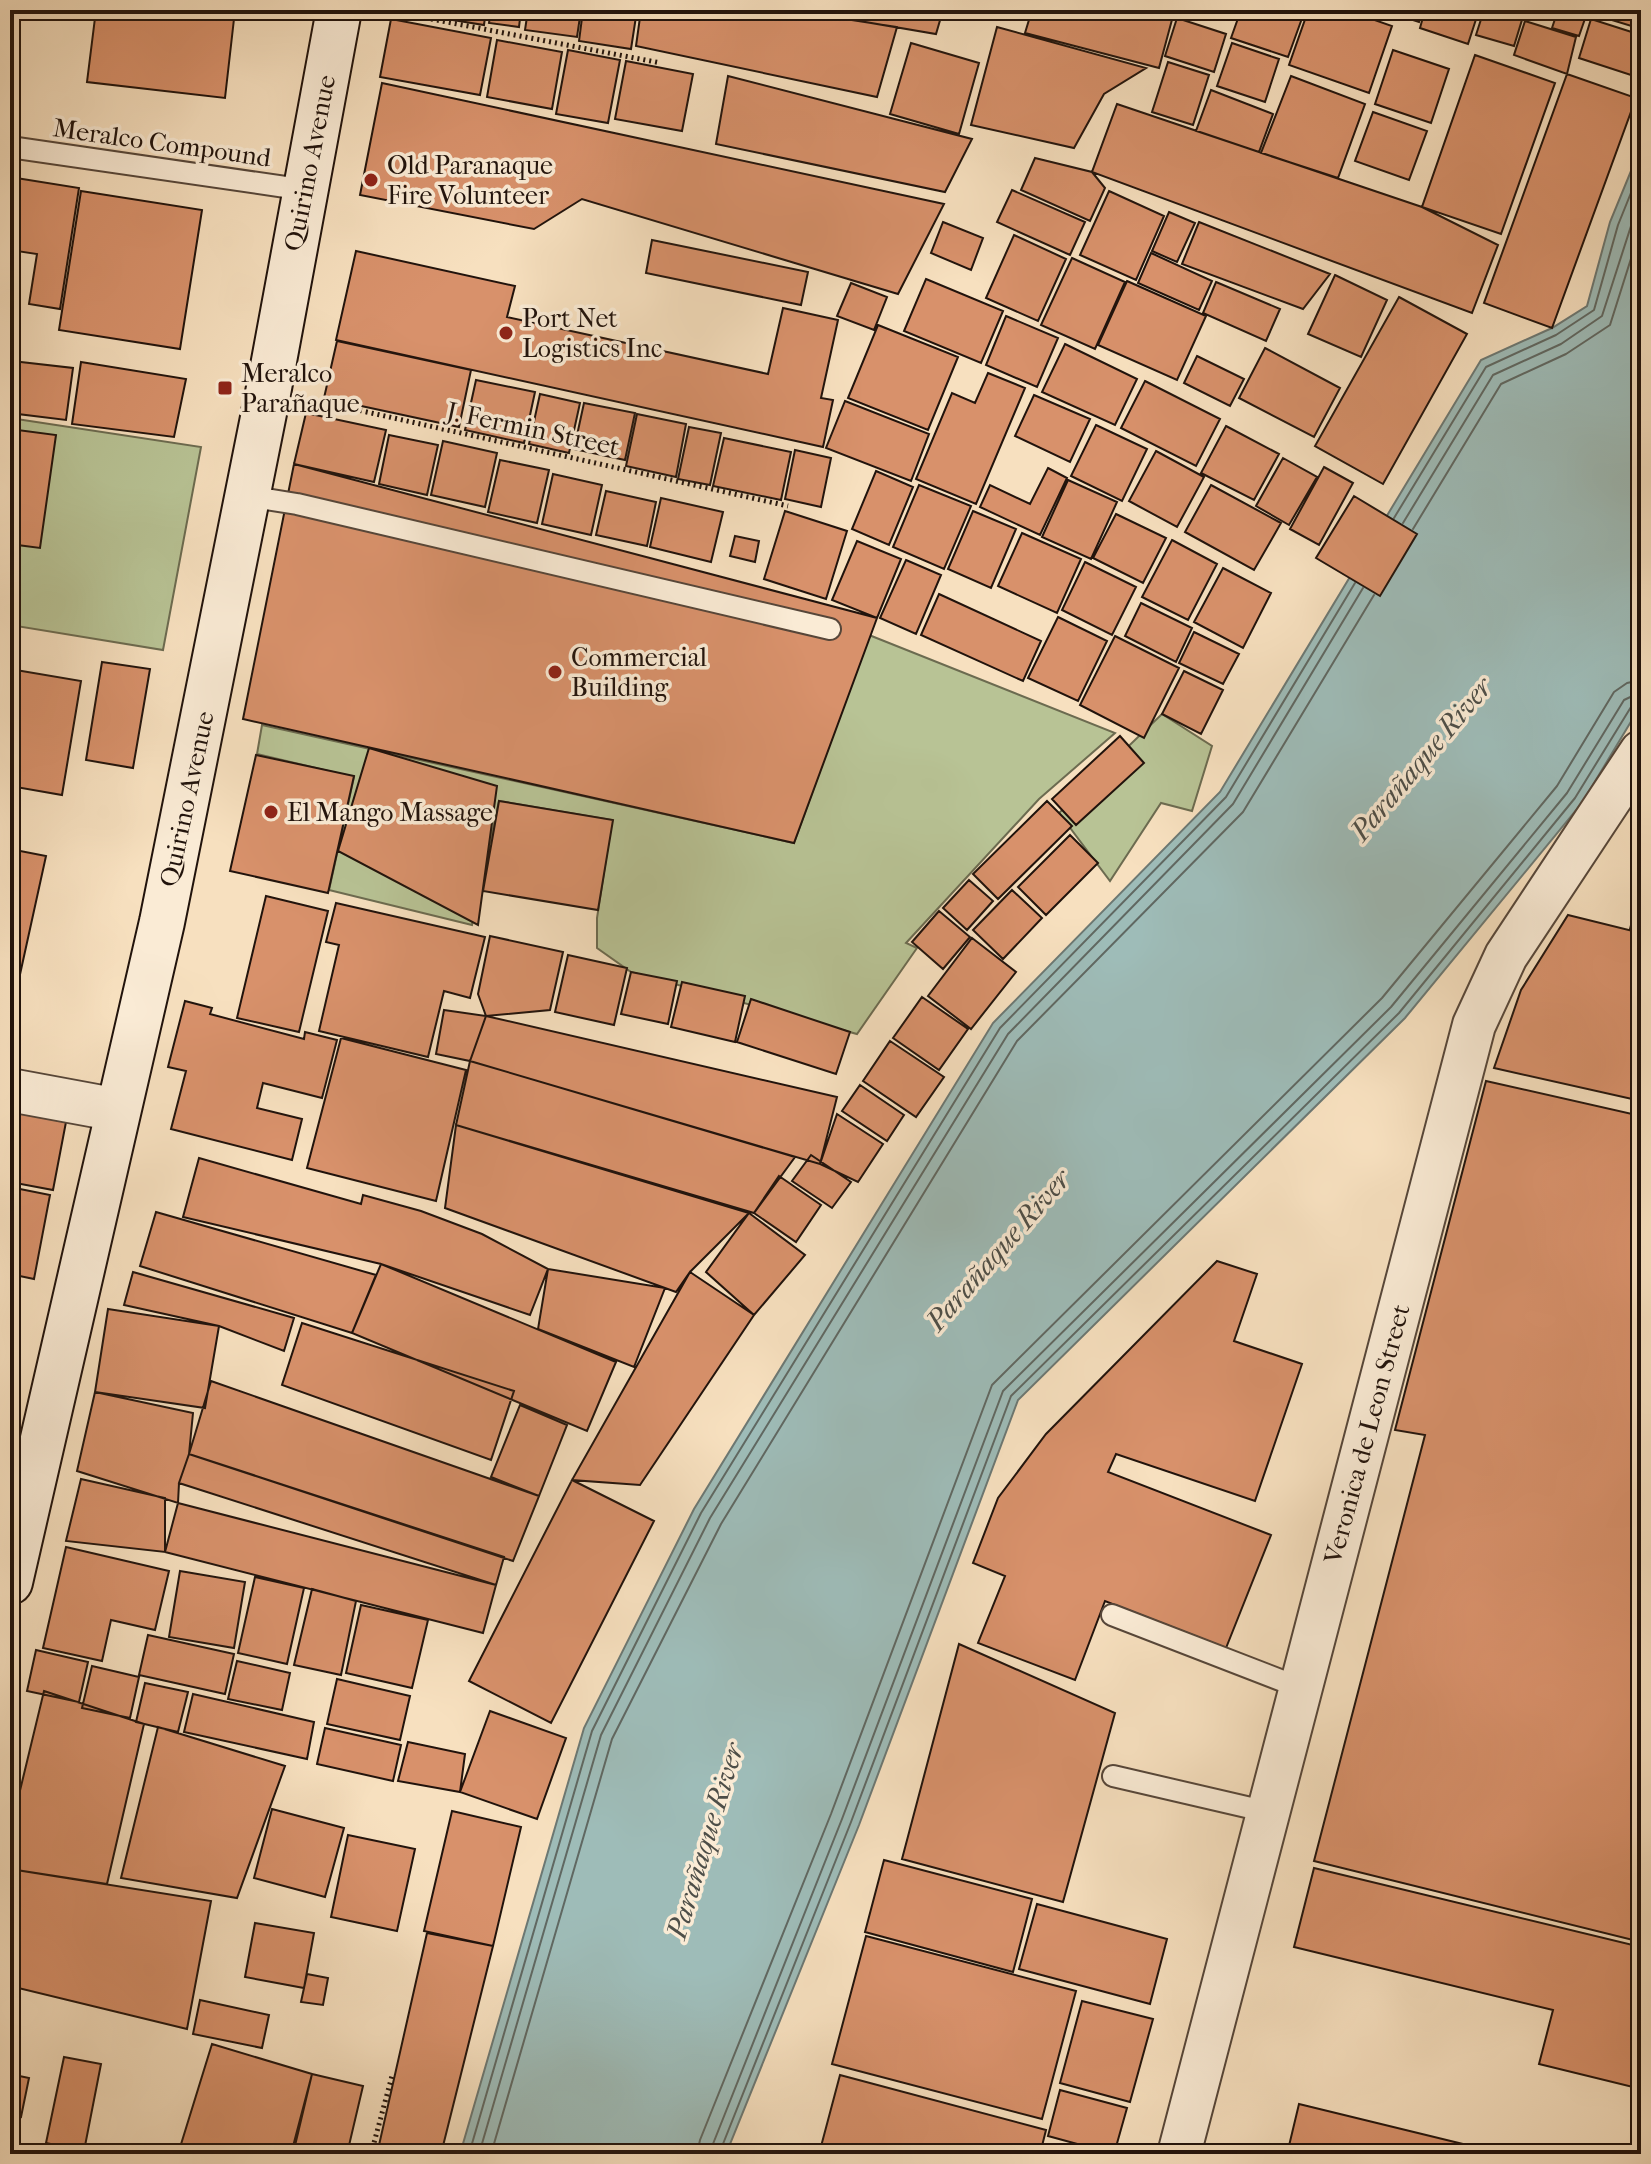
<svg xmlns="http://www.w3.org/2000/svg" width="1651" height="2164" font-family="'IM FELL French Canon',serif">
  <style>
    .green { fill: #b8c395; stroke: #6c6b50; stroke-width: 2 }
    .water { fill: #9ebcb8; stroke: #6c7873; stroke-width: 2 }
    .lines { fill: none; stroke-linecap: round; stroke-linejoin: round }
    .shore { stroke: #606862; stroke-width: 2 }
    .building { fill: #d8916b; stroke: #21130c; stroke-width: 2 }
    .service-casing { stroke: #564639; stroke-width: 24 }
    .minor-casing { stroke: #564639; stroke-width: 46 }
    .secondary-casing { stroke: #21130c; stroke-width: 48 }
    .path { stroke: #21130c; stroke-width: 5; stroke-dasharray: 2 4; stroke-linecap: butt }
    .service { stroke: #faebd5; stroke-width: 20 }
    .minor { stroke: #faebd5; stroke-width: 42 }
    .secondary { stroke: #faebd5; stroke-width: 44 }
    .poi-dot { fill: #8f2418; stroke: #faebd5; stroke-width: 3 }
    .labels { text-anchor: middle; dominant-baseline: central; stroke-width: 7; stroke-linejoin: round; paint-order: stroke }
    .street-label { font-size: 26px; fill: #21130c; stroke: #faebd5 }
    .poi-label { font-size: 26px; fill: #21130c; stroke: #faebd5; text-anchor: start }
    .water-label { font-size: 28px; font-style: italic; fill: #4d4e48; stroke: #faebd5 }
  </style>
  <rect width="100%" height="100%" fill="#f7e0bf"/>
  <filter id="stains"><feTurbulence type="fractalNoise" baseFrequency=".0025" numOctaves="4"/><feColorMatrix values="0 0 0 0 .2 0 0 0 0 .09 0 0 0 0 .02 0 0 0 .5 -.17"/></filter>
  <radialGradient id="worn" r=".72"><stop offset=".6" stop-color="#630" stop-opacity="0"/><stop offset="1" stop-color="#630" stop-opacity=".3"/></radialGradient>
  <path class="green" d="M10 418 201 447 163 650 10 625Z
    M869 635 1115 733 1039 799 906 943 917 948 857 1034 631 972 597 948V918L612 820 499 801 472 925 329 890 354 777 257 754 262 725 794 843Z
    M1162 714 1212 746 1192 811 1161 803 1110 881 1059 813Z"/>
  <path class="water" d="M1641 67V705L1582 803 1405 1018 1018 1400 859 1825 726 2154H460L584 1728 694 1509 993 1023 1220 792 1481 360 1552 328 1587 306 1610 222 1638 154 1636 98Z"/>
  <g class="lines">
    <path class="shore" d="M1394 518 1486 367 1556 335 1594 310 1618 225 1641 168
      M1403 523 1493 375 1561 344 1602 316 1641 195
      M1413 529 1501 384 1566 354 1610 325 1641 227
      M469 2154 592 1731 701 1513 1000 1028 1226 797 1355 583
      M479 2154 601 1735 710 1518 1008 1034 1233 804 1363 588
      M491 2154 612 1739 721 1524 1017 1041 1243 812 1374 595
      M697 2154 700 2140 831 1814 992 1385 1382 998 1557 786 1614 692 1627 683 1641 680
      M709 2154 842 1819 1003 1391 1391 1007 1567 793 1624 700 1641 692
      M719 2154 851 1822 1011 1396 1399 1013 1575 798 1631 707 1641 703"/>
  </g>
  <path class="building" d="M96 10H235L225 98 87 82Z
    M391 10H486L484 25Z
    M491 10H521L519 27 489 23Z
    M528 10H581L577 37 525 30Z
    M583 10H637L631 49 579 41Z
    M641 10H787L897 27 877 97 636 46Z
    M795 10H943L936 34Z
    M1032 10H1152L1173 16 1159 68 1025 33Z
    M1241 10H1305L1288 57 1231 38Z
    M1333 10H1346L1392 26 1369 93 1289 65 1308 11 1330 18Z
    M1382 10H1422L1419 22Z
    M1425 10H1479L1468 44 1420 28Z
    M1484 10H1525L1514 46 1476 35Z
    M1558 10H1588L1579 36 1552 28Z
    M1601 10H1641V29L1599 16Z
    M1177 18 1226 34 1214 72 1165 56Z
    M391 19 491 38 480 95 380 77Z
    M1591 19 1641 35V53L1634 76 1579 58Z
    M1525 21 1576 37 1567 74 1514 55Z
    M997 27 1146 68 1104 94 1074 148 971 125Z
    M497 40 562 52 552 109 487 97Z
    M911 43 979 63 959 134 890 114Z
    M1232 43 1279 59 1265 102 1217 86Z
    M568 50 620 60 608 123 556 114Z
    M1393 50 1449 69 1431 123 1375 104Z
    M1475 55 1555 83 1501 234 1422 207Z
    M626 61 693 74 682 131 615 119Z
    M1168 62 1209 75 1193 125 1152 112Z
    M1567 74 1636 98 1552 328 1484 303Z
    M728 76 972 139 945 192 716 144Z
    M1291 76 1365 104 1338 178 1261 153Z
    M382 83 944 204 898 294 582 199 534 229 360 195Z
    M1211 90 1273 114 1259 152 1196 131Z
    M1117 104 1422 207 1498 245 1472 313 1092 172Z
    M1373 112 1427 131 1409 180 1355 161Z
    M1035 158 1092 172 1105 188 1090 221 1021 190Z
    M10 177 79 188 60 309 29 304 37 254 10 250Z
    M1012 190 1085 222 1070 255 997 222Z
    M81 191 202 210 180 349 59 330Z
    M1109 191 1164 216 1136 280 1080 255Z
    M1169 212 1195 223 1177 262 1152 251Z
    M943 222 983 238 971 270 931 253Z
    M1199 222 1330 274 1303 309 1182 264Z
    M1014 235 1066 259 1038 321 986 298Z
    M652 240 808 272 801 305 646 273Z
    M356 251 515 286 507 317 768 374 783 308 838 320 821 398 833 400 823 447 336 340Z
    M1151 253 1212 281 1199 310 1138 283Z
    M1072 258 1125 282 1095 349 1041 325Z
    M1335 275 1387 300 1361 357 1308 334Z
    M926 279 1003 311 981 363 904 331Z
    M1127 281 1206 316 1177 380 1098 345Z
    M1216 282 1280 309 1266 341 1203 313Z
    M851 283 887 297 874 330 837 316Z
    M1399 297 1467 334 1383 484 1315 446Z
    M1006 316 1058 338 1037 387 986 365Z
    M878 325 958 357 928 430 848 398Z
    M337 341 471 370 459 427 324 398Z
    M1065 344 1137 379 1115 425 1042 392Z
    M1265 348 1340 388 1314 437 1239 398Z
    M1197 356 1244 379 1230 406 1184 383Z
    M12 361 73 368 66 420 10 413Z
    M81 362 186 379 174 437 72 424Z
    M988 373 1025 388 976 504 916 479 952 393 975 403Z
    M476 380 535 392 524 443 465 430Z
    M1145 381 1220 419 1196 466 1121 428Z
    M540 394 580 403 569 453 529 444Z
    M1034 395 1090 419 1070 462 1015 436Z
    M845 401 929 434 911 481 826 448Z
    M584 403 635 413 625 460 574 449Z
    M306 413 386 430 374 482 294 464Z
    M637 414 686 424 676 477 626 466Z
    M1096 425 1147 449 1122 501 1071 476Z
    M1226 426 1279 454 1254 500 1201 473Z
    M689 427 721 433 710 485 678 479Z
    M10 429 56 435 40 548 10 544Z
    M389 435 438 445 427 495 379 484Z
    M724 438 791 452 781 500 713 486Z
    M443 441 497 453 485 507 431 495Z
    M795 450 831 458 821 507 785 499Z
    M1156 451 1204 477 1177 527 1129 501Z
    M1283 458 1317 477 1289 525 1256 506Z
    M500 460 549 470 537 523 488 512Z
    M294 464 877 618 794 843 243 719Z
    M1324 467 1353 483 1319 545 1290 529Z
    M1048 468 1067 478 1040 535 980 507 990 485 1030 504Z
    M876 471 913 487 889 545 852 529Z
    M553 474 602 485 591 535 542 524Z
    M1068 480 1117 502 1091 559 1042 537Z
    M919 485 971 506 944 569 893 547Z
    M1211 485 1281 523 1254 570 1185 532Z
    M606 491 656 502 647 546 596 535Z
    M1354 496 1417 534 1380 596 1316 558Z
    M661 498 723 512 711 562 650 547Z
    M785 511 847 531 826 599 764 579Z
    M973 511 1016 529 991 588 948 569Z
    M1116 514 1166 538 1143 583 1093 558Z
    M1022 533 1081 559 1057 613 998 586Z
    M735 536 759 541 755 562 730 556Z
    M1172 540 1217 564 1188 620 1142 597Z
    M857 541 901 559 877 618 832 600Z
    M906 560 941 575 916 634 880 618Z
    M1085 562 1136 587 1112 635 1062 610Z
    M1223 568 1271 593 1243 648 1194 622Z
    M939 594 1041 641 1023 681 921 635Z
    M1141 603 1192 628 1176 662 1125 636Z
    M1058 617 1107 641 1078 701 1028 678Z
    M1194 632 1239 654 1223 684 1179 663Z
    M1115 636 1179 668 1144 738 1080 705Z
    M102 662 150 669 133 768 86 760Z
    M10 669 81 681 62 795 10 786Z
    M1184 671 1223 690 1201 734 1162 714Z
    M1120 736 1144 763 1076 825 1052 799Z
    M369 748 497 786 478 925 338 851Z
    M256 755 354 776 328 893 230 871Z
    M499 801 613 820 598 910 483 891Z
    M1047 801 1072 826 998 899 973 874Z
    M1070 835 1098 863 1046 915 1018 887Z
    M10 849 46 856 10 1020Z
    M969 880 993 901 967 930 943 908Z
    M1641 886V932L1630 929Z
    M1012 890 1042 918 1003 959 973 930Z
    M266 896 328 911 299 1032 237 1018Z
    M336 903 485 937 470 998 444 991 428 1057 319 1031 339 945 326 942Z
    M939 911 970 937 943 969 912 942Z
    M1568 915 1641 933V1101L1494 1068 1521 990Z
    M490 936 563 952 550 1010 486 1016 478 994Z
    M972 938 1016 972 971 1029 928 996Z
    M568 955 627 968 614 1025 555 1012Z
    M631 972 677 981 668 1024 621 1014Z
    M682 982 745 996 735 1042 671 1027Z
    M922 997 968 1029 939 1070 893 1038Z
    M751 999 850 1032 836 1074 737 1042Z
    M185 1001 212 1008 210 1014 304 1039 305 1032 337 1040 322 1098 263 1083 257 1108 302 1119 292 1160 171 1129 186 1071 168 1067Z
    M444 1010 486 1016 470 1061 436 1054Z
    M486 1016 837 1097 820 1164 470 1061Z
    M341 1038 466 1070 436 1201 307 1168Z
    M890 1041 944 1077 916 1117 863 1081Z
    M470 1061 795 1157 754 1213 456 1125Z
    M1486 1081 1641 1116V1942L1314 1861 1425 1435 1395 1430Z
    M860 1085 904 1115 887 1141 842 1111Z
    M10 1111 66 1122 53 1190 10 1182Z
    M837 1114 883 1144 858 1182 820 1164Z
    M456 1125 749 1213 690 1272 676 1292 445 1208Z
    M811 1155 851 1182 832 1208 792 1181Z
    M199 1158 361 1204 363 1195 421 1211 482 1234 548 1269 530 1315 381 1264 183 1217Z
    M779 1176 821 1205 796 1242 754 1213Z
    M10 1187 50 1195 34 1279 10 1274Z
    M156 1212 376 1275 352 1333 140 1266Z
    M749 1213 805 1255 754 1315 706 1272Z
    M1217 1261 1257 1274 1234 1341 1302 1364 1255 1501 1116 1454 1108 1472 1271 1535 1226 1648 1105 1601 1075 1680 978 1643 1005 1576 973 1563 998 1498 1046 1434Z
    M381 1264 616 1362 587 1431 352 1333Z
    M548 1269 665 1288 634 1367 538 1329Z
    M133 1272 294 1318 284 1351 219 1326 124 1305Z
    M690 1272 754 1315 640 1485 572 1480Z
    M108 1309 219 1326 205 1408 95 1392Z
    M302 1323 514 1391 491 1460 282 1385Z
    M211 1381 539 1496 513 1561 189 1454Z
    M95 1392 193 1413 189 1454 179 1483 178 1503 77 1471Z
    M520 1405 567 1425 539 1496 491 1477Z
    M189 1454 504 1557 496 1585 179 1483Z
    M81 1479 165 1498V1552L66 1541Z
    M572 1480 654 1521 551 1723 469 1681Z
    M178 1503 496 1585 483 1633 165 1552Z
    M66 1547 169 1571 155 1630 111 1620 102 1661 43 1648Z
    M180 1571 245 1582 234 1648 169 1637Z
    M255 1577 304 1588 287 1664 238 1653Z
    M312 1589 356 1601 341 1675 294 1665Z
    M361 1605 428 1620 412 1688 346 1673Z
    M148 1635 234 1654 225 1694 139 1675Z
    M959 1644 1115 1713 1063 1902 902 1859Z
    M36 1650 88 1662 79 1702 27 1691Z
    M237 1661 290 1673 282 1710 228 1699Z
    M92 1666 139 1677 130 1718 82 1708Z
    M337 1679 410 1696 400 1740 327 1724Z
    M145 1683 188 1692 178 1732 136 1722Z
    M44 1691 144 1724 107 1884 10 1869V1832Z
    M193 1694 314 1722 307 1759 184 1732Z
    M490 1711 566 1738 537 1819 460 1792Z
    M158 1727 285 1766 237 1898 121 1878Z
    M325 1728 401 1745 393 1781 317 1764Z
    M408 1742 465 1754 460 1792 398 1781Z
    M272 1809 344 1828 325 1897 254 1878Z
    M452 1811 521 1827 493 1946 424 1931Z
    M348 1835 415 1849 397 1931 331 1917Z
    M884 1860 1032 1899 1013 1972 865 1932Z
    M1314 1868 1641 1947V2089L1539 2064 1553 2010 1294 1947Z
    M10 1869 211 1901 187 2029 10 1986Z
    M1037 1904 1167 1939 1150 2004 1019 1969Z
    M255 1923 314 1933 304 1988 245 1977Z
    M427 1933 493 1946 441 2154H377Z
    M866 1936 1076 1991 1042 2119 832 2064Z
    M307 1974 328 1978 323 2005 301 2002Z
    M200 2000 269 2015 262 2048 193 2034Z
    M1082 2001 1153 2019 1130 2102 1060 2083Z
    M212 2044 312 2074 291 2154H178Z
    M64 2057 101 2064 84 2151 46 2143Z
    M10 2074 29 2078 21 2117 10 2115Z
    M312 2074 363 2086 347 2154H293Z
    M840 2075 1046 2130 1040 2154H819Z
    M1060 2090 1127 2108 1114 2154 1048 2136Z
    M1299 2104 1504 2154H1304L1288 2150Z
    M1048 2145 1082 2154H1046Z"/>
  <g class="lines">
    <defs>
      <path id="service" d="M10 147 306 190
        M247 496 297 504 830 629
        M1112 1615 1301 1688
        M1113 1776 1268 1812"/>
      <path id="minor" d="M10 1090 118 1110
        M1179 2154 1474 1025 1506 956 1641 752"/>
      <path id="secondary" d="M10 1582 162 922 269 388 339 10"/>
    </defs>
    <use href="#service" class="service-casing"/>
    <use href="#minor" class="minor-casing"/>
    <use href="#secondary" class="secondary-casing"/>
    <path class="path" d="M384 10 661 63
      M313 400 788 506
      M371 2154 392 2076"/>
    <use href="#service" class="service"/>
    <use href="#minor" class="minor"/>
    <use href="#secondary" class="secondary"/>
  </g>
  <g class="poi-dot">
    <circle cx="371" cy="180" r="8"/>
    <circle cx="506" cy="333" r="8"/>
    <rect x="217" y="380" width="16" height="16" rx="4"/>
    <circle cx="555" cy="672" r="8"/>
    <circle cx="271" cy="812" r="8"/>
  </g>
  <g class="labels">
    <g class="street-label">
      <text transform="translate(162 143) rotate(8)">Meralco Compound</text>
      <text transform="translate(310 163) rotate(-79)">Quirino Avenue</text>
      <text transform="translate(533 429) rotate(12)">J. Fermin Street</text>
      <text transform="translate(187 799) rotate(-78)">Quirino Avenue</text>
      <text transform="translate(1367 1434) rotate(-75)">Veronica de Leon Street</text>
    </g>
    <g class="poi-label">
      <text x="387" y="165">Old Paranaque<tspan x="387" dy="30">Fire Volunteer</tspan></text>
      <text x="522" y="318">Port Net<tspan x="522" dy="30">Logistics Inc</tspan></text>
      <text x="241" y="373">Meralco<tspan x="241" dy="30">Parañaque</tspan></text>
      <text x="571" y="657">Commercial<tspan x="571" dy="30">Building</tspan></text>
      <text x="287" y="812">El Mango Massage</text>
    </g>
    <g class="water-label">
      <text transform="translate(1421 759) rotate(-50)">Parañaque River</text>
      <text transform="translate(998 1250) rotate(-49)">Parañaque River</text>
      <text transform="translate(705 1841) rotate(-73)">Parañaque River</text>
    </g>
  </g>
  <rect width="1651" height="2164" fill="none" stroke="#f7e0bf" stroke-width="40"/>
  <rect x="12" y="12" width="1627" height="2140" fill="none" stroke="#21130c" stroke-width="4"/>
  <rect x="20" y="20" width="1611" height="2124" fill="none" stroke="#21130c" stroke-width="2"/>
  <rect width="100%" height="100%" filter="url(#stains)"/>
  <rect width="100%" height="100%" fill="url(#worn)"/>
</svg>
